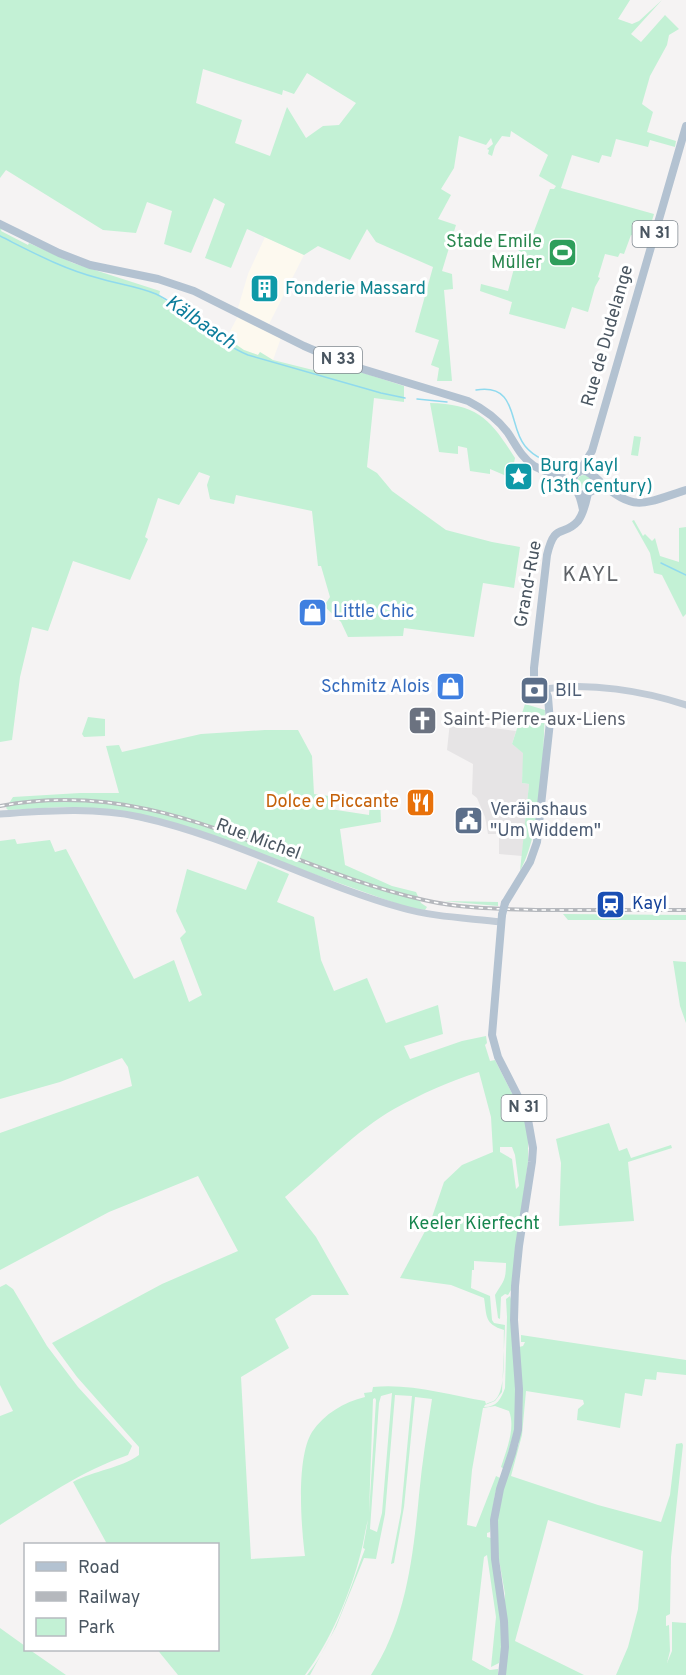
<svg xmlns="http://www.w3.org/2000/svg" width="686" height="1675" font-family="Overpass,sans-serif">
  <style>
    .commercial { fill: #fdf9ef }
    .education { fill: #e6e4e5 }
    .green { fill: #c3f1d5; fill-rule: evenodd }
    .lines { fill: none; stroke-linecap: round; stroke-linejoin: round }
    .stream { stroke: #90daee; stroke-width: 1.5 }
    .secondary { stroke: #c1cbd6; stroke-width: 7 }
    .primary { stroke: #b3c2d1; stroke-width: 8 }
    .rail-casing { stroke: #b5b8bd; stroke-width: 4 }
    .rail { stroke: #fff; stroke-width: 1.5; stroke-dasharray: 4.5; stroke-linecap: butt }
    .primary-bridge { stroke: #b3c2d1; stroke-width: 8 }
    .labels { text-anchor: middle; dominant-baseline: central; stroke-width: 6; stroke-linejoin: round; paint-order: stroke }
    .shield { fill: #fff; stroke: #808990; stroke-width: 1.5 }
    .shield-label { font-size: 16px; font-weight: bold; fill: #4a5661 }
    .leisure-label { font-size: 18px; fill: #27864d; stroke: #fff; text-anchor: end }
    .culture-label { font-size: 18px; fill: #0d838f; stroke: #fff; text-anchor: start }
    .street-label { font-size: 18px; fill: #4a5661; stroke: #fff }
    .shop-label { font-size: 18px; fill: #366cbe; stroke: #fff; text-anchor: start }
    .service-label { font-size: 18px; fill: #4e5e75; stroke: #fff; text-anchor: start }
    .worship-label { font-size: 18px; fill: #5b616d; stroke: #fff; text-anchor: start }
    .food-label { font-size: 18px; fill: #c56008; stroke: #fff; text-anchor: end }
    .transit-label { font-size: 18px; fill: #164399; stroke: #fff; text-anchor: start }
    .park-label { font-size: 18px; fill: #17864f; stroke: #fff }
    .water-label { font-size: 20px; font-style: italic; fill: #0c7c9b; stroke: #fff }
    .quarter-label { font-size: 21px; letter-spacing: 1.5px; fill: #5f6368; stroke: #fff }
  </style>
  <rect width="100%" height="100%" fill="#f5f3f3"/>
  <path class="commercial" d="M265 237 304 255 269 324 238 308 248 274Z
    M238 316 281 338 273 360 260 352 258 355 244 350 226 339Z"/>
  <path class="education" d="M450 722 516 731 512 744 524 753 522 783 529 784 522 856 499 854V834H488L485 817 477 798 472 794 473 764 447 750Z"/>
  <path class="green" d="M0 0H630L618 19 632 24 639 21 662 0 631 34 641 42 665 15 679 29 669 35 667 45 650 76 642 104 653 112 647 132 676 141 675 147 650 140 648 147 616 139 611 157 602 155 599 163 572 155 561 188 654 214 646 240 631 235 624 254 620 253 618 257 605 254 598 277 600 278 595 287 588 312 572 307 565 329 509 314 512 302 480 291 481 284 508 291 521 242 531 239 550 189H554L556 186 539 176 548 155 511 131 510 137 502 136 495 146 492 156 488 154 489 150 487 149 493 144 491 138 486 145 459 136 454 168 441 189 451 195 438 219 456 225 442 271 452 274 453 289 444 290 452 381H437L439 368 431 365 439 340 415 332 433 267 376 242 367 229 350 260 318 246 304 255 247 229 231 268 205 258 225 204 214 198 191 253 164 244 172 211 147 202 136 233 103 230 6 170 0 178ZM203 69 282 95 283 90 294 94 307 73 356 103 339 125 323 126 306 138 287 107 270 156 235 143 242 120 196 103Z
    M0 227 2 228 1 231 28 245 29 243 73 263 160 291 159 296 201 326 205 323 244 350 258 355 260 352 273 360 321 372 326 361 404 386V402L374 398 367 467 377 473 392 491 446 530 492 542 520 547 514 588 483 583 474 637 404 628 403 636 348 637 341 622 324 606 330 597 321 566H318L312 511 236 495 234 504 210 499 207 485 210 476 199 472 179 505 158 498 145 537 148 539 130 580 73 561 48 631 32 627 20 677 12 740 0 742Z
    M430 403C478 404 491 420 515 458L511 478 490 469V474L470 471 467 448 458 446V454L439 452Z
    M634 436 641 437 638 456 631 455Z
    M577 482a7 7 0 1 1 14 0a7 7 0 1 1-14 0Z
    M634 520 643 536 645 534 652 541 655 538 660 556 679 562V528L686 527V614L683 617 662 575 654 573 650 553 632 521Z
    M525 704 545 710C543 756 542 831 520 871L529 784 522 783 523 753 512 744Z
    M88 717 105 719V736L84 737 82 734Z
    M265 730H298L312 756 314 794 329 796 330 809 369 815 370 802 380 799 381 822 340 829 345 865 392 886 416 892 421 903 427 907 425 910 406 907 196 832 86 809 64 807 8 810 6 808 13 797 80 793H119L106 746 119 745 122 752 201 734Z
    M15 839 17 844 50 840 55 852 66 849 134 979 174 960 189 1002 202 995 180 938 186 932 176 911 187 869 246 890 258 861 289 874 277 902 314 917 321 960 334 991 367 978 386 1023 438 1005 443 1034 404 1046 410 1059 462 1041 486 1036 487 1043 485 1045 490 1061 495 1060 523 1115 528 1133V1162L511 1290 508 1295 505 1294 501 1297 500 1319 498 1318 495 1295C503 1281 506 1282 506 1263L474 1261V1270H472L471 1288 490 1296 492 1320 494 1323 505 1325 502 1392 495 1401 485 1405 484 1407C497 1407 501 1399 505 1388L507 1317 506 1299 510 1296 511 1299 517 1420 504 1469 501 1467C506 1451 516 1428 509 1411L495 1406 483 1408 472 1470 467 1525 476 1527 496 1476 500 1478 495 1494 490 1532 487 1533V1537L491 1538C495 1571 509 1633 499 1663L491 1667 496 1617 487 1555 484 1557 472 1660 490 1670 498 1669V1675H371C406 1621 413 1558 419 1495 422 1463 427 1431 432 1399L415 1397 404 1507 394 1563 391 1564 401 1512 412 1396 395 1395 385 1514 376 1559 364 1558 336 1627 310 1675H307C334 1643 350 1588 365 1549L363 1548 368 1520C365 1530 364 1541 361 1552 351 1592 330 1642 305 1675H178L160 1653 158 1650H218V1544H107L73 1482C95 1470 119 1469 139 1455V1447L77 1377 52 1343 162 1284 238 1251 198 1176 109 1212 0 1270V1133L132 1086 128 1067 122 1058 60 1082 0 1099V841ZM479 1072 491 1117 493 1152 462 1165 444 1182 431 1220 400 1278 451 1285 484 1298C487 1316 484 1324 504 1330 503 1346 507 1390 495 1400 494 1401 488 1403 486 1404L485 1401C449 1395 410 1383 373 1387L372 1392 364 1393 365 1397C344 1402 324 1414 312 1432 296 1458 301 1526 305 1556L251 1559 241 1377 289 1348 275 1319 312 1295H349L316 1237 285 1197C318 1170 358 1129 394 1109 421 1094 450 1081 479 1072ZM500 1147H512L515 1155 519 1186 516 1189 512 1159 500 1152ZM392 1393 382 1513 377 1532 370 1529 379 1403 381 1396ZM375 1398 376 1400 369 1513 373 1399Z
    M443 901 498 902V906Z
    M563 914 686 915V920H568Z
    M673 961 686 962V1023L680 1006Z
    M609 1123 619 1151 627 1148 631 1158 671 1145 672 1148 628 1162 634 1221 559 1226 561 1163 556 1139Z
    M6 1284 13 1289 47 1346 78 1387 132 1446 128 1455C81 1471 42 1499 0 1525V1416L13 1411 0 1385V1287Z
    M521 1335 686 1360V1375L657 1372 656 1380 645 1379 642 1396 625 1393 620 1428 577 1420 578 1409 584 1404 583 1400 526 1391 522 1435 511 1476 598 1505 661 1522 670 1495 676 1444 682 1443 683 1445 671 1557 670 1614 666 1616V1626L669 1625 670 1651 667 1663 672 1651V1622L686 1623V1675H616L628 1647 638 1609 643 1551 548 1520 515 1641 584 1675H504L505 1594 497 1548 496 1530 502 1491 519 1443V1347L523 1346 525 1342H521Z
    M0 1628 25 1646 26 1650H30L66 1675H0Z"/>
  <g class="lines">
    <path class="stream" d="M0 236C32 252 63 269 98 278 117 284 137 286 156 294 189 310 214 341 248 355L381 393 405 398
      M476 390C519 383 508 426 525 446 538 462 556 463 575 469
      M417 399 447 402
      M661 563 686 575"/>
    <path class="secondary" d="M545 689C589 682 644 691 686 705
      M0 814C47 811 94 807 140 817 231 837 313 883 402 908 433 917 468 918 501 922"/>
    <path class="primary" d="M0 224 59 253 90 265 158 279 194 291 304 346 346 364 468 401C484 409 497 418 508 433 516 445 521 457 534 466 546 473 562 474 572 484 579 492 581 500 583 510
      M579 472 592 451 686 126
      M595 477C633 513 640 505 686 490
      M573 485C573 451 617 487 584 494
      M505 903 530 862 537 842 550 722 548 697 545 689 534 678V668L547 555C555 521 563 538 578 521 584 513 586 502 588 493
      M502 915 492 1035 498 1057 527 1114 533 1148 532 1162 519 1246 515 1286 514 1320 519 1389 518 1430 512 1453 500 1489 494 1520 495 1559 504 1621 505 1647 502 1675"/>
    <defs>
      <path id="rail" d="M0 806C162 776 275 866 424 900 462 909 502 909 541 910 589 910 638 910 686 910"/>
    </defs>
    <use href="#rail" class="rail-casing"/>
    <use href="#rail" class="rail"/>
    <path class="primary-bridge" d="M502 915 505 903"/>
  </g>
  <defs>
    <symbol id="stadium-square" viewBox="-11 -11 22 22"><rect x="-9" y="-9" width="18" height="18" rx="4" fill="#2e9e5b" stroke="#fff"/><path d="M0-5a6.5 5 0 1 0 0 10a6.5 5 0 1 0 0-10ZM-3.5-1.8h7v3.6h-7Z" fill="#fff"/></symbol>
    <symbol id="building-square" viewBox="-11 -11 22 22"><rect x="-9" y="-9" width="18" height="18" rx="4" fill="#0f9aa8" stroke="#fff"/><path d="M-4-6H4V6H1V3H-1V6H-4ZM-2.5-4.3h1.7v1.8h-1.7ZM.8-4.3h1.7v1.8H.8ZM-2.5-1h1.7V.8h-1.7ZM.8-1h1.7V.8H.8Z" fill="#fff"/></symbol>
    <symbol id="sight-square" viewBox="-11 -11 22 22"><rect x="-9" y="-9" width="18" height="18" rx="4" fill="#0f9aa8" stroke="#fff"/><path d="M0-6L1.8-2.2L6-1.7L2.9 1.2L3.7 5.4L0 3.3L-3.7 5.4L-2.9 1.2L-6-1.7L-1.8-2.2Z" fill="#fff"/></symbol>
    <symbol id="shop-square" viewBox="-11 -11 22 22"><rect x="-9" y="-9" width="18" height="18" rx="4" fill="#3f7fe0" stroke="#fff"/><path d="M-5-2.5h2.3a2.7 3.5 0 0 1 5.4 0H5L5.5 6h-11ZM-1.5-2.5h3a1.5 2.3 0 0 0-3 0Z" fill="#fff"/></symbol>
    <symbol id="bank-square" viewBox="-11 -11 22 22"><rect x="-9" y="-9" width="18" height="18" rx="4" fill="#5c6f8a" stroke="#fff"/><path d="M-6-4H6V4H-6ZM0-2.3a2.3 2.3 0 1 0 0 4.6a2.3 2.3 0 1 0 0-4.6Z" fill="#fff"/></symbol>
    <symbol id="church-square" viewBox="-11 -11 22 22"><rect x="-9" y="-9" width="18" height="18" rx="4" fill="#6b7280" stroke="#fff"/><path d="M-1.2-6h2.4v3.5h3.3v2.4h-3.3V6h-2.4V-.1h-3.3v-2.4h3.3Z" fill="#fff"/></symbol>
    <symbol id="restaurant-square" viewBox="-11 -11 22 22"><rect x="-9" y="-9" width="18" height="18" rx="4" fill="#e8710a" stroke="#fff"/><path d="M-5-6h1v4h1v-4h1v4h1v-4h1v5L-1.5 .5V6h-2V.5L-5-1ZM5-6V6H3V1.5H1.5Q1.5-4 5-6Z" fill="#fff"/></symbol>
    <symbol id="civic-square" viewBox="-11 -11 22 22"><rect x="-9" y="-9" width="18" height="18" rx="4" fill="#5c6f8a" stroke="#fff"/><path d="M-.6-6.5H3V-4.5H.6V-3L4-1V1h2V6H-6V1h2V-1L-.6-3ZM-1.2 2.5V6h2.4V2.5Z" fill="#fff"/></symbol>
    <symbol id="station-square" viewBox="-11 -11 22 22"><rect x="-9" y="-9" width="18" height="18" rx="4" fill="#1a4fb4" stroke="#fff"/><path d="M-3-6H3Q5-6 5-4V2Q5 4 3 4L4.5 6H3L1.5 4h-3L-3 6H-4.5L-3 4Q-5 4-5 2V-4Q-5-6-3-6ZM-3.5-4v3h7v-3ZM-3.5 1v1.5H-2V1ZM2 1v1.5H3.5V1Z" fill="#fff"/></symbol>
  </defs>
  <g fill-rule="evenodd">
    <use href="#stadium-square" x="546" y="236" width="33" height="33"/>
    <use href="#building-square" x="248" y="272" width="33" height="33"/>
    <use href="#sight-square" x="502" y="460" width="33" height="33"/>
    <use href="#shop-square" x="296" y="596" width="33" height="33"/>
    <use href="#shop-square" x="434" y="670" width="33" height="33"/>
    <use href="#bank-square" x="518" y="674" width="33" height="33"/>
    <use href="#church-square" x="406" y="704" width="33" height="33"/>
    <use href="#restaurant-square" x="404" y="786" width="33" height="33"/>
    <use href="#civic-square" x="452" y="804" width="33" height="33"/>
    <use href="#station-square" x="594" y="888" width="33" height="33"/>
  </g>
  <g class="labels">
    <g class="shield">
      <rect x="632.5" y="221" width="45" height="26" rx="4.5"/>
      <rect x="314" y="347" width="48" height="26" rx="4.5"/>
      <rect x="501.5" y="1095" width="45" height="26" rx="4.5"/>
    </g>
    <g class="shield-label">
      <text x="655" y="234">N 31</text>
      <text x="338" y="360">N 33</text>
      <text x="524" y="1108">N 31</text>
    </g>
    <g class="leisure-label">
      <text x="542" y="242">Stade Emile<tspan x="542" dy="21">Müller</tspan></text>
    </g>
    <g class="culture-label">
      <text x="285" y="289">Fonderie Massard</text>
      <text x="540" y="466">Burg Kayl<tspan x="540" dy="21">(13th century)</tspan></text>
    </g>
    <g class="street-label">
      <text transform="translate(608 336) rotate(-74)">Rue de Dudelange</text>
      <text transform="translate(529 584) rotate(-80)">Grand-Rue</text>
      <text transform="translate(258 840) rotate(20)">Rue Michel</text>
    </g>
    <g class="shop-label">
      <text x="333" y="612">Little Chic</text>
      <text x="430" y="687" text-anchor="end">Schmitz Alois</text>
    </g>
    <g class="service-label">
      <text x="555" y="691">BIL</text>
      <text x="490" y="810">Veräinshaus<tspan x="490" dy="21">"Um Widdem"</tspan></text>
    </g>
    <g class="worship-label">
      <text x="443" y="720">Saint-Pierre-aux-Liens</text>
    </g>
    <g class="food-label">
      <text x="399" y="802">Dolce e Piccante</text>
    </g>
    <g class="transit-label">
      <text x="632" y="904">Kayl</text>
    </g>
    <g class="park-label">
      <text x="474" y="1224">Keeler Kierfecht</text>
    </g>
    <g class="water-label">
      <text transform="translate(200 323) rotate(34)">Kälbaach</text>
    </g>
    <g class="quarter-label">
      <text x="591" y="575">KAYL</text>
    </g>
  </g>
  <rect x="24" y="1543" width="195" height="108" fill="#ffffff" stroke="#b7bbc0" stroke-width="1.5"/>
  <rect x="36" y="1562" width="30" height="9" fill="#b3c2d1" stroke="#b7bbc0" stroke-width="1.5"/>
  <text x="78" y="1573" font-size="18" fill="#4a5661">Road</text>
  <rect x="36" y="1592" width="30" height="9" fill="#b5b8bd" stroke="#b7bbc0" stroke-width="1.5"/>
  <text x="78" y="1603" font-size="18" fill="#4a5661">Railway</text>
  <rect x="36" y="1618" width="30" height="18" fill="#c3f1d5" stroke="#b7bbc0" stroke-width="1.5"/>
  <text x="78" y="1633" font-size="18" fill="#4a5661">Park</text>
</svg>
